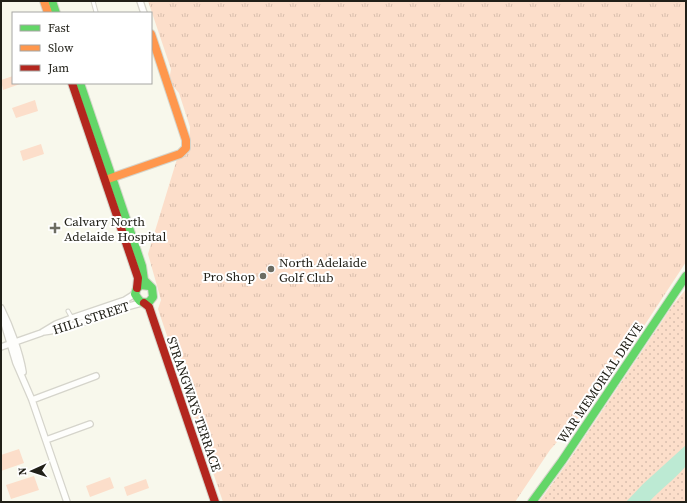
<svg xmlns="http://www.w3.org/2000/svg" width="687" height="503" font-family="'Source Serif 4',serif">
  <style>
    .grass { fill: url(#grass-tufts) }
    .park { fill: url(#park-dots) }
    .pitch { fill: #fcdeca }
    .water { fill: #bcead3 }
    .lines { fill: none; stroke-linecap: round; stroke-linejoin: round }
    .lane-casing { stroke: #d5d4cb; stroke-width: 5 }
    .street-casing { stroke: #d5d4cb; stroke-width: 8 }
    .fast-casing { stroke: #d5d4cb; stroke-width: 10 }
    .slow-casing { stroke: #d5d4cb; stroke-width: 10 }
    .jam-casing { stroke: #d5d4cb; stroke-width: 10 }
    .lane { stroke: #fefefc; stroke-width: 3 }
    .street { stroke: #fefefc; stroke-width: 5.5 }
    .fast { stroke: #63d668; stroke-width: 8 }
    .slow { stroke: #ff974d; stroke-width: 8 }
    .jam { stroke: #b3261e; stroke-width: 8 }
    .poi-dot { fill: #6c6c62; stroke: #fff; stroke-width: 1.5 }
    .labels { text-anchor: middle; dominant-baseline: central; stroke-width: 4; stroke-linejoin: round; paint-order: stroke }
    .poi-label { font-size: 13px; fill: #212018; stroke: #fff; text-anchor: start }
    .street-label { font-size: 13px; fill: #212018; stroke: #fff }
  </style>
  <defs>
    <pattern id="grass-tufts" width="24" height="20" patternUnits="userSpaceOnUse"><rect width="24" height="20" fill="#fcdeca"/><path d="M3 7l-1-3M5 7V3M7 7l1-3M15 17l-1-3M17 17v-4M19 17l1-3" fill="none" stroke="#d8bead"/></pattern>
    <pattern id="park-dots" width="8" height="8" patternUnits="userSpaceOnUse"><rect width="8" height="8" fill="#fcdeca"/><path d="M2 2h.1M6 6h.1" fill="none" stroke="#d8bead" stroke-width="1.8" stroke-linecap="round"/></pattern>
  </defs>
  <rect width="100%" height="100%" fill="#f8f8ec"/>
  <path class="grass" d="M148 1H686V262L600 393 550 450 515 502H223L158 309 161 300 148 254 177 159 186 155 189 149 190 127 179 93 169 81 171 69Z"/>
  <path class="park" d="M686 289V502H539L568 462 673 305Z"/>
  <path class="pitch" d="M13 76V83H23L3 90 1 80Z
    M35 100 38 111 16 118 12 108Z
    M41 144 44 154 23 161 20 151Z
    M19 449 24 463 1 471V455Z
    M34 476 39 490 11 499 6 485Z
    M110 477 114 488 90 497 86 486Z
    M146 479 149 488 127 496 124 487Z"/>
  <path class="water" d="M686 445V466C675 479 661 489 649 502H626L643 484Z"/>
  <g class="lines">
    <defs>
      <path id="lane" d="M93 1 96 12
        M68 311 72 318C82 321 90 314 99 316"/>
      <path id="street" d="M140 1 144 13
        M1 308C10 326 20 353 23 372
        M1 313 16 363 32 400 67 502
        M43 332C77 328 108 311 141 303
        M1 347 41 333 56 324 72 318 125 300 133 295 135 292
        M32 400 96 376
        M46 440 90 424"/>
      <path id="fast" d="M52 1 56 13
        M80 83 142 266 144 280 152 288 153 297 149 302C141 304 139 301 135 294L137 288 141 285 149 286
        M532 502 562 461 686 276"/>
      <path id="slow" d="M44 1 48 13
        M108 179 180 154 186 148V140L151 34"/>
      <path id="jam" d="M72 83 138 278 137 288
        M144 303 149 307 215 502"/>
    </defs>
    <use href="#lane" class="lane-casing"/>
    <use href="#street" class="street-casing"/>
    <use href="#fast" class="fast-casing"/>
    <use href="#slow" class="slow-casing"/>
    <use href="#jam" class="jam-casing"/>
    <use href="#lane" class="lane"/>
    <use href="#street" class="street"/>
    <use href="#fast" class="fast"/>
    <use href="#slow" class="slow"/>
    <use href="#jam" class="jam"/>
  </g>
  <g class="poi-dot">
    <path d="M53 222h4v4h4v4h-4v4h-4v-4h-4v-4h4z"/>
    <circle cx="271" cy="269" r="4"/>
    <circle cx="263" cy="276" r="4"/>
  </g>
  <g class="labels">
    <g class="poi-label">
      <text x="64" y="221">Calvary North<tspan x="64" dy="15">Adelaide Hospital</tspan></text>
      <text x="279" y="262">North Adelaide<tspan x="279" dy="15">Golf Club</tspan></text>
      <text x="255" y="276" text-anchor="end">Pro Shop</text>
    </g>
    <g class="street-label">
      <text transform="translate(91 318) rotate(-18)">HILL STREET</text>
      <text transform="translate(600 383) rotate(-56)">WAR MEMORIAL DRIVE</text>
      <text transform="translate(194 404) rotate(71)">STRANGWAYS TERRACE</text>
    </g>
  </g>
  <rect width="687" height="503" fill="none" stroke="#212018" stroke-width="4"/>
  <rect x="12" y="12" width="140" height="72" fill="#ffffff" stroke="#a6a6a3"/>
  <rect x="20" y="25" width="20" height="6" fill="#63d668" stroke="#a6a6a3"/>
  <text x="48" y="32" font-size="12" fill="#212018">Fast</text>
  <rect x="20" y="45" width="20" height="6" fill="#ff974d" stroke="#a6a6a3"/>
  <text x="48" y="52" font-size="12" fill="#212018">Slow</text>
  <rect x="20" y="65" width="20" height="6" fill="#b3261e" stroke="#a6a6a3"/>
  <text x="48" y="72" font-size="12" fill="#212018">Jam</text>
  <g transform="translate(32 471) rotate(267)" stroke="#ffffff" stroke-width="3" paint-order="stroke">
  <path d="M0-3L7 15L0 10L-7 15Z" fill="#212018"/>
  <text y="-6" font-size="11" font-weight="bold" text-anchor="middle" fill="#212018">N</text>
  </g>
</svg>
